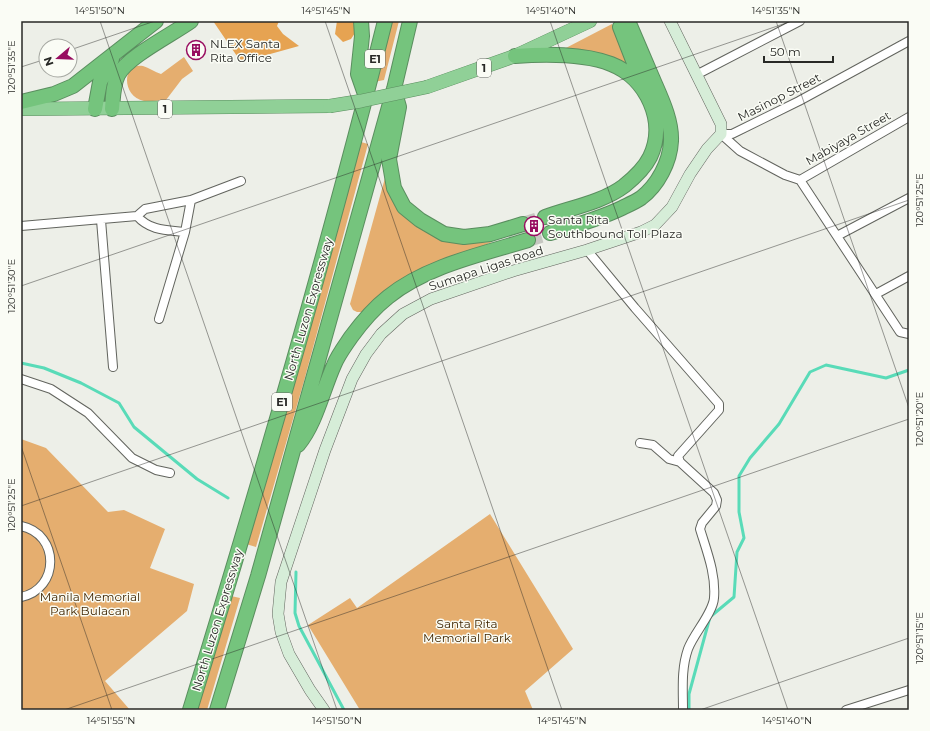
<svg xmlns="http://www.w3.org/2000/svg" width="930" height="731" font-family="Montserrat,sans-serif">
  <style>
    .green { fill: #e5ae6f }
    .forest { fill: #e6a352 }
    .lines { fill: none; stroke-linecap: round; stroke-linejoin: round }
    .stream { stroke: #59dbb8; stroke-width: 3 }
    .motorway-tunnel { stroke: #c6c7c1; stroke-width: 14; stroke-dasharray: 14 7; stroke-linecap: butt }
    .minor-casing { stroke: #62645e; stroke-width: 10 }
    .secondary-casing { stroke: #62645e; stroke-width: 12 }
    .trunk-casing { stroke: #5a8e5f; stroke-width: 14 }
    .motorway-casing { stroke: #5a8e5f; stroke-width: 16 }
    .minor { stroke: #fff; stroke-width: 8 }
    .secondary { stroke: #d6edd8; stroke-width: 11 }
    .trunk { stroke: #90d097; stroke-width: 13 }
    .motorway { stroke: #75c47d; stroke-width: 14 }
    .trunk-bridge-casing { stroke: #5a8e5f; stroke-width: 14; stroke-linecap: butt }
    .trunk-bridge { stroke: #90d097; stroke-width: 13 }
    .ticks { fill: none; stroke: #282926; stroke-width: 1; stroke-opacity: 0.45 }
    .labels { text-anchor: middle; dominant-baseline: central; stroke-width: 3; stroke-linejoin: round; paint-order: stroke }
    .shield { fill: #fafcf5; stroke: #676864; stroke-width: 1 }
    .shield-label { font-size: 11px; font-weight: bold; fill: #282926 }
    .poi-label { font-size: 12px; fill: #282926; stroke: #fafcf5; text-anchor: start }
    .street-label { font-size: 12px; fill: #282926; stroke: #fafcf5 }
    .park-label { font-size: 12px; fill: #412703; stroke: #fafcf5 }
    .neatline { fill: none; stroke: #282926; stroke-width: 1.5 }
    .ticks-label { font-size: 10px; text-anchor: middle; fill: #282926 }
  </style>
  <rect width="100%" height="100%" fill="#edefe8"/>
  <path class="green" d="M390 21H399L384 80 374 82Z
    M612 24 632 72 562 50Z
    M184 57 193 71 182 79 166 100C159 100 150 102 144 101 121 96 122 62 143 66 149 68 155 72 161 74Z
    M361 142 368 144 304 381 256 547 246 544Z
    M385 178 396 201 466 243 492 242 426 270 366 312H357L353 310 350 304Z
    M21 439 46 448 108 512 124 510 165 529 150 568 194 584 187 611 105 681 130 710H21Z
    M490 514 573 649 525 691 533 710H360L308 625 350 598 357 608Z
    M231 596 240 598 207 710H195Z"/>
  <path class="forest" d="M213 21H279L277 26 283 34 299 46 241 62Z
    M337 21H354L357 30 351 39 343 42 335 34Z"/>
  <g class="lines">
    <path class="stream" d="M21 363 44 368 81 383 119 403 134 427 197 479 228 498
      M296 572 295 613 299 626 344 710
      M689 710V694L710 617 734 597 737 552 744 538 739 512V476L750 458 779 424 810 372 826 365 886 378 909 370"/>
    <path class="motorway-tunnel" d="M523 224 545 217
      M528 240 550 233"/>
    <defs>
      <path id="minor" d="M696 75 800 21
        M721 134 740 151 785 175 800 180 900 332 909 334
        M721 134H732L799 101 909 41
        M800 180 909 117
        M137 216C150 231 167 230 185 232
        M101 220 113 367
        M21 226 137 216 145 209 191 200 241 181
        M837 236 909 198
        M587 250 635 308 719 404V410L678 456 680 462 714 493 717 500 716 506 702 523 700 529C707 552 716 574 714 598 713 613 694 633 688 649 681 669 683 690 683 710
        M876 294 909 276
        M159 319 185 232 191 200
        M21 379 51 389 88 413 132 458 156 470 170 473
        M640 443 653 445 669 459 680 462
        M21 526C60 534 60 589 21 597
        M846 710 909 690"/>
      <path id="secondary" d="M324 710 310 690 289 654 281 632 278 614 281 582 325 450 352 379 366 354 381 334 403 314 431 299 513 271 587 250 641 232 655 225 672 207 690 174 707 149 721 134V124L670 21"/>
      <path id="trunk" d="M427 87 515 56 590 21
        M21 109 330 106"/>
      <path id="motorway" d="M361 21 362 36 358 74 366 97
        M620 27 643 86
        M515 56C545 54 583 53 611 64 647 78 667 122 650 157 644 169 634 178 624 186 603 202 570 208 545 217
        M395 93 399 107 389 159 394 188 404 207 420 220 444 234 464 237 490 234 523 224
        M21 102 54 94 73 86 156 21
        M95 109 100 82 112 59
        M112 109C113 97 113 85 118 75 127 57 173 34 191 21
        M550 233C574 226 599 219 622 208 628 205 635 202 641 198 658 185 670 162 671 141 672 119 660 96 652 77 644 58 636 40 628 21
        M298 445C316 423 322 392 334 365 338 355 345 346 351 337 362 322 374 308 388 297 426 266 483 254 528 240
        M190 710C260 482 327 253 385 21
        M217 710 258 576 394 89 410 21"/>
    </defs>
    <use href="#minor" class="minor-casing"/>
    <use href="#secondary" class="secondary-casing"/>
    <use href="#trunk" class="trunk-casing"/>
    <use href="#motorway" class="motorway-casing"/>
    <use href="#minor" class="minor"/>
    <use href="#secondary" class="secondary"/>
    <use href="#trunk" class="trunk"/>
    <use href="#motorway" class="motorway"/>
    <defs>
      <path id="trunk-bridge" d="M330 106 361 101 427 87"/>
    </defs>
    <use href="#trunk-bridge" class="trunk-bridge-casing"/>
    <use href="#trunk-bridge" class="trunk-bridge"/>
  </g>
  <path class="ticks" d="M100 21 337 710M325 21 562 710M550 21 788 710M776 21 909 408M70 50 155 21M21 67 46 59M21 286 792 21M21 446 112 710M21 506 909 200M64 710 909 419M700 710 909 638"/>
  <defs>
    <symbol id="building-ring" viewBox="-11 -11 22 22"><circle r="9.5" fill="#fafcf5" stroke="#980d60" stroke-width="1.5"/><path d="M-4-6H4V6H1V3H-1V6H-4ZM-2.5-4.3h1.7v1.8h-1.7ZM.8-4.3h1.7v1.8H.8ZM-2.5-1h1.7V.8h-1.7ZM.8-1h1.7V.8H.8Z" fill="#980d60"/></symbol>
  </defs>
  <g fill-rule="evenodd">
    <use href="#building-ring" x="185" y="39" width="22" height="22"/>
    <use href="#building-ring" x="523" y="215" width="22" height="22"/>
  </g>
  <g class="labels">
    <g class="shield">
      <rect x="365" y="50" width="20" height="18" rx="3"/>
      <rect x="477" y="59" width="14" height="18" rx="3"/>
      <rect x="158" y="100" width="14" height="18" rx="3"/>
      <rect x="272" y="393" width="20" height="18" rx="3"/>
    </g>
    <g class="shield-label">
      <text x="375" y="59">E1</text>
      <text x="484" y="68">1</text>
      <text x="165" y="109">1</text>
      <text x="282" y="402">E1</text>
    </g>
    <g class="poi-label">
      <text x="210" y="43">NLEX Santa<tspan x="210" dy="14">Rita Office</tspan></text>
      <text x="548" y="219">Santa Rita<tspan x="548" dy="14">Southbound Toll Plaza</tspan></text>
    </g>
    <g class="street-label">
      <text transform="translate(779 97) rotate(-27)">Masinop Street</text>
      <text transform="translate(848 138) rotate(-30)">Mabiyaya Street</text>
      <text transform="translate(486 268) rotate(-18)">Sumapa Ligas Road</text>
      <text transform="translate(308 309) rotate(-74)">North Luzon Expressway</text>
      <text transform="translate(217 620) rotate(-73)">North Luzon Expressway</text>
    </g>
    <g class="park-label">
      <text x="90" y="596">Manila Memorial<tspan x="90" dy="14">Park Bulacan</tspan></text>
      <text x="467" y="623">Santa Rita<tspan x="467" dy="14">Memorial Park</tspan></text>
    </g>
  </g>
  <rect width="930" height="731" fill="none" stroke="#fafcf5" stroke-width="44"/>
  <g transform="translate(58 58) rotate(251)"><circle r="19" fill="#fafcf5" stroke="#a6a8a2"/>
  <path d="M0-3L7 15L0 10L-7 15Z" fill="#980d60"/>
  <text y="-6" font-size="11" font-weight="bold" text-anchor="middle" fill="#282926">N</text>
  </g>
  <path d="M764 56v6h69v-6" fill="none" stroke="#282926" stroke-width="2"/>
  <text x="770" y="56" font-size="12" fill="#282926" stroke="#fafcf5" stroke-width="3" paint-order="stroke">50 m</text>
  <rect x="22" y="22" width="886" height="687" class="neatline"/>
  <g class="ticks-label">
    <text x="100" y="14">14°51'50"N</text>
    <text x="326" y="14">14°51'45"N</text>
    <text x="551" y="14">14°51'40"N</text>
    <text x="776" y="14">14°51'35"N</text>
    <text transform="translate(11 67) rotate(-90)" y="4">120°51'35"E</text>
    <text transform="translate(919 200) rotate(-90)" y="4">120°51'25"E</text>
    <text transform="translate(11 286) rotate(-90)" y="4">120°51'30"E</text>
    <text transform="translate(919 419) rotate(-90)" y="4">120°51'20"E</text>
    <text transform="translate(11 505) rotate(-90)" y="4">120°51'25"E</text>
    <text transform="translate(919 638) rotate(-90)" y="4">120°51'15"E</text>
    <text x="111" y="724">14°51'55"N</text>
    <text x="337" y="724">14°51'50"N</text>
    <text x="562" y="724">14°51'45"N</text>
    <text x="787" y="724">14°51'40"N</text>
  </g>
</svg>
